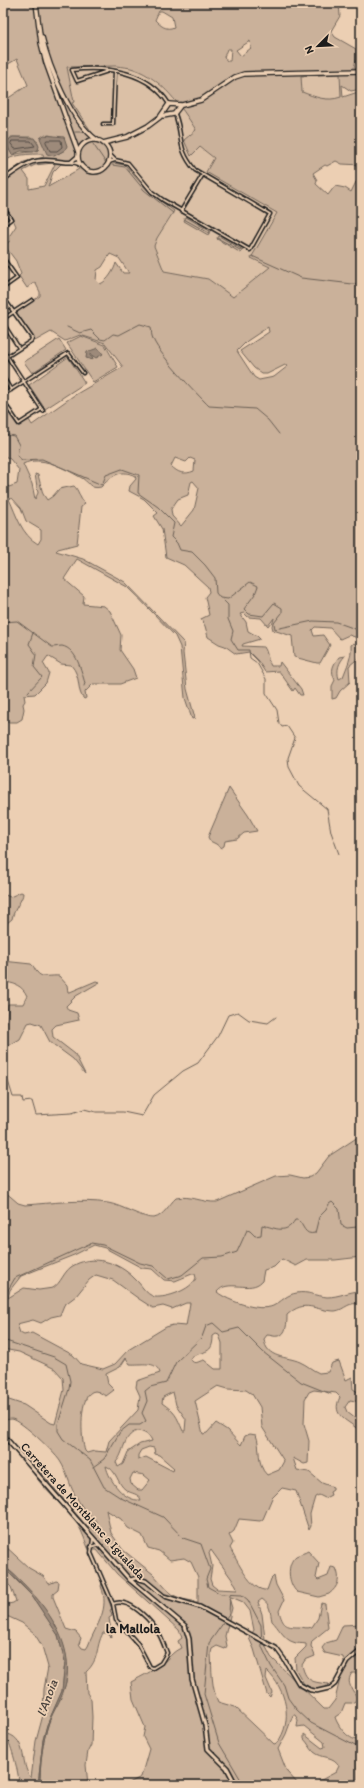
<svg xmlns="http://www.w3.org/2000/svg" width="364" height="1788" font-family="Itim,sans-serif">
  <style>
    .built { fill: #dbc0a6 }
    .green { fill: #cab19a; stroke: #73665b; fill-rule: evenodd }
    .water { fill: #9d8a7a; stroke: #695e54 }
    .lines { fill: none; stroke-linecap: round; stroke-linejoin: round }
    .shore { stroke: #504842; stroke-width: 1 }
    .stream { stroke: #695e54; stroke-width: 1 }
    .minor-casing { stroke: #1c1c1c; stroke-width: 5 }
    .tertiary-casing { stroke: #1c1c1c; stroke-width: 5.5 }
    .secondary-casing { stroke: #1c1c1c; stroke-width: 6 }
    .primary-casing { stroke: #1c1c1c; stroke-width: 6 }
    .trunk-casing { stroke: #1c1c1c; stroke-width: 6 }
    .minor { stroke: #eccfb3; stroke-width: 2 }
    .tertiary { stroke: #eccfb3; stroke-width: 2.5 }
    .secondary { stroke: #eccfb3; stroke-width: 3 }
    .primary { stroke: #eccfb3; stroke-width: 3.5 }
    .trunk { stroke: #eccfb3; stroke-width: 3.5 }
    .labels { text-anchor: middle; dominant-baseline: central; stroke-width: 3.5; stroke-linejoin: round; paint-order: stroke }
    .street-label { font-size: 12px; fill: #1c1c1c; stroke: #eccfb3 }
    .neighbourhood-label { font-size: 13px; font-weight: bold; fill: #1c1c1c; stroke: #eccfb3 }
    .water-label { font-size: 13px; font-style: italic; fill: #49423d; stroke: #eccfb3 }
  </style>
  <rect width="100%" height="100%" fill="#eccfb3"/>
  <filter id="ink" filterUnits="userSpaceOnUse"><feTurbulence type="fractalNoise" baseFrequency=".025" numOctaves="2"/><feDisplacementMap in="SourceGraphic" scale="8" xChannelSelector="R" yChannelSelector="G"/><feConvolveMatrix kernelMatrix="1 2 1 2 8 2 1 2 1" color-interpolation-filters="sRGB"/></filter>
  <g filter="url(#ink)">
    <path class="built" d="M116 66 135 69 157 82 183 109 196 130 184 140 191 156 199 147 214 158 206 172 277 213 252 259 270 267 233 298 208 279 164 271 154 246 157 238 174 211 149 192 125 165 113 163V154L93 134 72 103 67 67Z
      M340 74 341 97 335 99H318L302 92 301 76Z"/>
    <path class="green" d="M3 3H339L340 16 331 31 335 37 356 49V59L354 68H361V89L351 91 342 85 343 97 361 91V165L342 164 336 161 327 166 325 165 313 173 317 180 316 184 328 195 335 186 345 188 351 192 356 182 361 178V626L357 629 361 632V639L349 635 340 639 330 628 315 627 312 630 314 636 323 635 330 645 320 663H317L294 657 292 636 273 630 272 626 274 618 268 626 261 618 248 617 244 613 240 614 246 622 248 631 257 636 260 639 243 644 242 646 264 647C268 652 267 660 271 666H279L280 662 301 689 303 695H300L295 688 293 691 279 671 265 672 258 661 249 652 236 654 225 646 219 644 208 637 205 626 201 619 209 615 205 597 209 592 208 587 184 565 166 557 162 529 154 516 158 513 144 499 129 491 130 486 136 479 135 476C120 468 111 477 101 487 89 490 89 481 80 477 64 468 41 455 23 464L32 484 35 499 38 493 35 474 38 475 43 494 47 500 53 496 59 489 74 486C79 490 79 498 85 504L81 507 77 544 58 549 56 551 83 559 125 582 184 643 183 653 187 689 195 718 192 719 185 698 180 647 175 636 129 588 77 559 64 579 84 596 83 604 104 606 110 611 121 635 120 650 133 669 136 678 120 684H93L85 692 86 698 84 699C76 691 82 677 71 665L61 664 48 656 43 663 49 673 46 683 35 694 24 695 25 701 23 704 24 709 22 719 17 722H3V487L5 483 9 487 17 484 19 470 10 459 3 455V405L18 426 29 420 32 425 73 396 123 367 105 343 80 335 65 341 51 332 35 341 15 313 40 296V292L35 282 27 288 19 276 21 274 16 261 4 245 10 241V235L16 226 12 217 3 204V177L24 162 44 157 43 154C30 154 11 154 3 163V71L7 78V99L28 85 17 59 3 67ZM159 11H162L172 17 174 27C166 31 160 25 155 20ZM250 41 251 48 241 56 236 50ZM227 49H231L230 61H227L224 57ZM116 66C122 67 129 67 134 69 162 79 181 106 196 130L184 140 191 156 200 147 214 158 206 172 277 213 251 258 270 267 233 297 208 279 164 271 154 246 157 238 174 211 149 192 125 165 113 163C113 139 105 146 93 134L72 103 74 102 67 67ZM340 74 341 97C327 102 315 97 302 92L301 76ZM49 135 57 137 65 150 54 156 43 137ZM11 137H31L38 142V150C30 153 21 152 12 155L10 149ZM53 163 55 164 44 186 29 189V179L23 171 35 165ZM61 164H76L79 169 48 187 53 172ZM110 254 119 258 129 273H123L116 263C114 270 108 281 100 284L96 280 97 270 102 267ZM268 327 269 332 240 351 254 368 262 374H267L285 365 288 366 274 377 259 380 254 377 237 351 247 341ZM175 458 186 462 190 458 195 460 194 471C184 475 178 473 171 466ZM193 481 199 488 194 510 181 526 172 516 171 509 178 499 188 495 191 482ZM12 498 21 508 26 521 41 530V539L38 544C21 534 17 516 9 499Z
      M186 217 210 231 208 235 184 221Z
      M219 236 243 250 241 253 217 239Z
      M81 336 105 345 118 367 93 382 67 343Z
      M59 339 66 350 32 373 24 362Z
      M68 357 85 383 45 409 29 385Z
      M354 643 359 647 361 646V656L349 666 350 682 340 691 336 698 332 699V686L335 680C330 670 333 665 339 657L345 656C339 662 336 670 339 679L343 677C347 666 352 657 351 645Z
      M229 788 248 815 257 831 244 833 237 839 225 841 224 846 221 848 216 844 210 841 208 837Z
      M21 892 23 893C23 900 14 908 12 919L7 923V925L3 926V894L10 897Z
      M3 961 31 964C35 967 34 969 37 972 41 979 52 975 59 976L67 985 68 992H70L96 981 100 982 76 996 66 1006 68 1010 77 1013 79 1020 56 1025 52 1029 53 1037 75 1054 85 1074 73 1059 50 1042 41 1025 32 1022 28 1023 20 1039 3 1049V1029L7 1019 8 1004H23L27 996C22 985 14 983 3 982Z
      M361 1135V1257L335 1260H307L296 1266 282 1259 274 1267 264 1270 262 1281C250 1294 228 1278 217 1292 228 1301 259 1312 273 1306 281 1302 287 1294 297 1293 307 1291 317 1296 327 1297 339 1297 350 1291 361 1291V1305C349 1300 345 1310 335 1311 314 1311 306 1298 287 1315 287 1322 287 1335 278 1336 274 1337 271 1335 267 1335L264 1339C266 1359 287 1356 300 1362 307 1365 312 1370 319 1373L328 1372 332 1363 339 1361 346 1380 352 1377 353 1389 358 1392 361 1391V1402L350 1400 345 1407 347 1412 361 1423V1432C349 1420 330 1417 340 1397L336 1393 314 1390 309 1392 305 1399 304 1424 309 1441 308 1463 304 1464 293 1458 297 1470 309 1472 322 1483 333 1487V1490L330 1492 331 1495 325 1498 319 1495 315 1497 310 1514 311 1526 309 1530 296 1491 282 1488 272 1498 263 1519 260 1521 239 1519 234 1531 229 1535 233 1543 230 1548C237 1560 251 1592 267 1590L271 1579 274 1576 276 1585 284 1600 279 1611C283 1625 285 1627 299 1627 304 1627 306 1629 312 1627L318 1618 321 1603 325 1604 328 1628 312 1641 311 1646 315 1656 305 1660 302 1665C306 1683 314 1682 329 1684 322 1692 312 1689 304 1684L296 1670 295 1658 306 1647V1644C302 1643 297 1644 293 1642 285 1640 278 1627 272 1621 270 1612 271 1605 262 1599L258 1602 262 1614 266 1647 271 1657 324 1709H328L335 1700 344 1662 343 1657 325 1653 322 1648 326 1643 336 1640 343 1625 361 1624V1673H352C345 1683 353 1690 358 1699L352 1703H345L341 1713 335 1717C338 1727 350 1742 361 1740V1785H312L336 1772 339 1766C334 1755 322 1759 314 1752 310 1748 308 1743 304 1739V1734L322 1748 325 1747 324 1742 304 1726 297 1727 298 1720 295 1715H293L286 1734 278 1749 287 1772 299 1785H125L141 1777 149 1749 143 1737 145 1727 133 1699 131 1682C142 1676 153 1671 162 1664 169 1658 172 1652 181 1648L178 1641 182 1638 179 1630 117 1574 97 1550H89C85 1541 83 1533 78 1525 63 1503 38 1487 27 1462V1461H31L84 1523 97 1532C101 1521 91 1517 85 1510 81 1507 78 1499 75 1495 69 1484 67 1472 60 1461 54 1452 22 1421 12 1419 9 1419 6 1420 3 1421V1398L24 1405 51 1423 55 1424 64 1390 63 1378 55 1369 47 1365 19 1352 3 1349V1190L18 1203 25 1205C52 1203 80 1199 108 1203 121 1205 144 1219 154 1218 164 1216 169 1204 176 1198 191 1195 203 1203 217 1202L276 1176 290 1175 303 1178 310 1177 316 1173 329 1156ZM94 1245 105 1248 142 1268 152 1269 164 1280 175 1281 192 1274H195L196 1278C191 1290 167 1298 155 1297 145 1294 142 1285 135 1279 119 1262 92 1253 71 1267 63 1273 61 1283 53 1288L39 1290 24 1288 8 1298 10 1290 21 1276 74 1255ZM96 1275 113 1280 139 1299 153 1308 163 1306 172 1309 186 1303H190L186 1326 173 1325 166 1327 128 1350 115 1364 103 1369 81 1364 73 1355 32 1333 24 1335 20 1333 17 1324 33 1320 41 1323 51 1317 60 1315 64 1305 76 1296 89 1280ZM216 1334 219 1335 222 1343V1369H215L204 1360C198 1361 195 1366 190 1359L191 1357C204 1350 213 1355 213 1336ZM126 1358 130 1364C141 1365 156 1360 160 1373L137 1381 136 1387 140 1396 138 1410 109 1441 106 1452 94 1451 87 1453 85 1451C81 1441 78 1392 95 1391 99 1391 103 1395 106 1396L114 1390 108 1384 106 1374 120 1367ZM218 1386 228 1389 246 1390 252 1394 260 1407 262 1427 284 1461 279 1470 267 1475C256 1465 261 1446 256 1435L250 1434 245 1436 241 1445 227 1430 216 1423 207 1433 203 1434 195 1401ZM173 1392 176 1405 186 1419 185 1431H183C176 1415 176 1413 162 1403L163 1397ZM137 1431C143 1431 151 1436 152 1441L140 1444 128 1452 123 1464 118 1467 116 1462C125 1453 122 1436 137 1431ZM149 1447 154 1448 155 1454 159 1455 174 1468 173 1471 146 1457 138 1460V1455L141 1450ZM106 1466C117 1470 117 1484 126 1490 131 1494 139 1493 141 1500 124 1502 109 1480 106 1466ZM133 1473 144 1475 150 1480 142 1490H138L131 1484 130 1479ZM106 1510 121 1519 128 1528 142 1535 148 1548 159 1551 170 1560 184 1558 191 1562 198 1577V1602L182 1599 171 1594 153 1574 123 1550 111 1533ZM211 1550 236 1585 237 1590 217 1589 212 1585 210 1579 212 1566 209 1553ZM231 1597 243 1602 250 1611 254 1630 249 1638 254 1649 267 1694 270 1697 272 1692 266 1678 267 1671C286 1689 294 1721 277 1743L274 1744 235 1707 218 1702C211 1687 212 1669 211 1653L212 1649 217 1646 225 1649 227 1646 225 1636 232 1608 229 1598Z
      M3 1544 29 1568 43 1576 49 1584 56 1581 59 1582 58 1589 53 1593V1597L66 1629 76 1632 81 1638 79 1644 82 1648 86 1649 88 1646C97 1623 110 1610 101 1586L102 1583 112 1609 110 1610 112 1616 109 1618 112 1638 107 1633H103C95 1648 100 1659 86 1672L87 1693 91 1699 92 1717 91 1745 88 1751 86 1765 88 1785H40C40 1764 42 1743 49 1722 53 1711 60 1700 64 1689 80 1643 35 1592 3 1565Z
      M308 1551 319 1563 316 1578 318 1580 328 1576 331 1567 336 1568C341 1579 338 1587 329 1594L319 1597 297 1592C288 1584 286 1564 296 1556 300 1554 305 1553 308 1551Z
      M3 1567 32 1596 58 1635 65 1661 62 1691 47 1725 43 1740 38 1785H19C20 1778 12 1747 8 1741L3 1739V1733C29 1736 19 1764 31 1778L36 1741 43 1715 44 1689 48 1667 42 1646 34 1633 22 1623 9 1617H3V1605L13 1603 16 1601 11 1587 3 1579Z"/>
    <path class="water" d="M44 135 64 137 67 146 65 150 54 156 47 154 40 138Z
      M13 137 34 138 39 146 38 150 33 152 21 151 12 155 5 142Z
      M98 348 103 354 96 358 90 354V356L92 357 93 360 86 358 87 352Z
      M3 1565C37 1593 80 1642 64 1689 61 1701 53 1711 49 1722 42 1743 40 1764 40 1785H38L43 1740 47 1725 62 1691 65 1661 58 1635 32 1596Z"/>
    <g class="lines">
      <path class="shore" d="M47 140H61L62 147 57 151H50L46 142Z
        M12 141H31L35 146 15 149 11 144Z"/>
      <path class="stream" d="M19 3 26 5 32 3
        M236 3 246 6 270 3
        M75 132H84
        M93 144 106 163
        M112 165 125 167 144 190 173 213
        M184 219 209 233
        M217 238 242 251
        M252 256 301 278 361 285
        M67 327 80 333 91 330 100 339 105 340 113 334 119 335 140 324 151 327C152 330 151 333 152 336 156 352 196 393 209 406L255 409 268 420 279 434
        M3 434 14 436 19 445 17 456 22 460 42 459 102 485 106 475 122 469 139 475 138 493 158 507 174 523 171 537 177 543 180 550 192 552 205 565 215 578 216 593 220 598 228 599 250 582 258 586 255 594 244 609 249 614 263 616 274 603 282 608V613L274 623 275 629 313 621 336 622 361 631
        M223 600 228 605V619L233 631 231 639 238 650H249L250 658 257 663 266 679V693L277 710 279 723 282 727 287 726 295 738 288 758 289 767 299 786 327 809 331 832 339 854
        M3 622 17 621 52 647C55 647 60 646 62 646 77 649 81 671 85 683L84 686
        M28 692 42 677 34 667 36 654 29 644 33 633
        M3 1078 8 1081 13 1097H22L23 1102 32 1101 36 1115 72 1113 84 1109 96 1112H123L142 1116 154 1095 183 1071 198 1063 218 1036 228 1015 238 1012 249 1020 268 1023 276 1017
        M3 1307 8 1290 15 1278 91 1243 103 1245 140 1263 153 1266 168 1279 182 1275 203 1258 222 1257 237 1252 247 1230 250 1231 255 1236 261 1235 262 1225C276 1228 286 1235 295 1220H298C304 1225 304 1236 315 1233L319 1217 326 1210 329 1204 332 1202 339 1209 341 1225 347 1228 357 1227C363 1217 354 1200 361 1187
        M3 1340 54 1357 66 1364 70 1381 69 1389 58 1424V1431L63 1439 90 1460 104 1487 121 1498 163 1517 183 1538 201 1544 210 1569 206 1579 208 1587 221 1594 242 1595 248 1600 261 1625 262 1647 271 1666 284 1685 288 1698 296 1709 311 1723 361 1749
        M93 1467 104 1459 120 1432 129 1425H140L146 1421 142 1413 147 1401 145 1391 150 1387 166 1383 176 1362 202 1337 206 1326 213 1323 223 1332 239 1328 263 1352 301 1382 331 1394
        M225 1619 229 1614 230 1595
        M224 1622 209 1643 204 1694 219 1743 244 1785"/>
      <defs>
        <path id="minor" d="M108 71 77 81 72 70C108 66 149 72 169 104
          M103 124H113L115 71
          M110 155 115 160 128 163 152 192 163 200 250 250 270 214 195 170C176 147 184 138 175 114
          M109 162 115 160
          M3 207 11 219 3 225
          M181 211 202 176
          M3 258 17 278 3 288
          M3 297 32 338 31 341 3 359
          M3 319 32 300
          M3 323 19 348
          M3 350 43 411
          M3 377 11 390
          M3 395 68 353 83 373
          M3 401 19 424 42 409
          M93 1539 91 1553 113 1604 116 1620 138 1644 150 1667 153 1668 161 1663 167 1653C164 1645 161 1636 156 1629 147 1617 128 1597 113 1604
          M91 1547 98 1545"/>
        <path id="tertiary" d="M71 162 78 156
          M3 180C28 162 33 157 64 162 70 163 74 161 79 164
          M130 1580 136 1578 146 1581 164 1596 200 1607 276 1648 284 1659 299 1684 310 1690 317 1691 330 1688 335 1684 347 1662 361 1650"/>
        <path id="secondary" d="M3 1435 130 1580 185 1626 189 1639 192 1679 205 1725 208 1749 227 1768 236 1785"/>
        <path id="primary" d="M163 116 174 114 181 105
          M78 156a16 16 0 1 1 32 0a16 16 0 1 1-32 0Z
          M103 143 127 137 148 126 160 117 169 104 182 105 201 100 235 77 244 74 361 71"/>
        <path id="trunk" d="M36 3 41 43 46 63 78 152
          M42 37C49 67 71 122 97 140"/>
      </defs>
      <use href="#minor" class="minor-casing"/>
      <use href="#tertiary" class="tertiary-casing"/>
      <use href="#secondary" class="secondary-casing"/>
      <use href="#primary" class="primary-casing"/>
      <use href="#trunk" class="trunk-casing"/>
      <use href="#minor" class="minor"/>
      <use href="#tertiary" class="tertiary"/>
      <use href="#secondary" class="secondary"/>
      <use href="#primary" class="primary"/>
      <use href="#trunk" class="trunk"/>
    </g>
  </g>
  <g class="labels">
    <g class="street-label">
      <text transform="translate(83 1511) rotate(48)">Carretera de Montblanc a Igualada</text>
    </g>
    <g class="neighbourhood-label">
      <text x="133" y="1628">la Mallola</text>
    </g>
    <g class="water-label">
      <text transform="translate(47 1698) rotate(-70)">l'Anoia</text>
    </g>
  </g>
  <rect width="364" height="1788" fill="none" stroke="#eccfb3" stroke-width="16"/>
  <rect x="8" y="8" width="348" height="1772" fill="none" stroke="#1c1c1c" stroke-width="1.5" filter="url(#ink)"/>
  <g transform="translate(318 46) rotate(246)" stroke="#eccfb3" stroke-width="3" paint-order="stroke">
  <path d="M0-3L7 15L0 10L-7 15Z" fill="#1c1c1c"/>
  <text y="-6" font-size="11" font-weight="bold" text-anchor="middle" fill="#1c1c1c">N</text>
  </g>
</svg>
